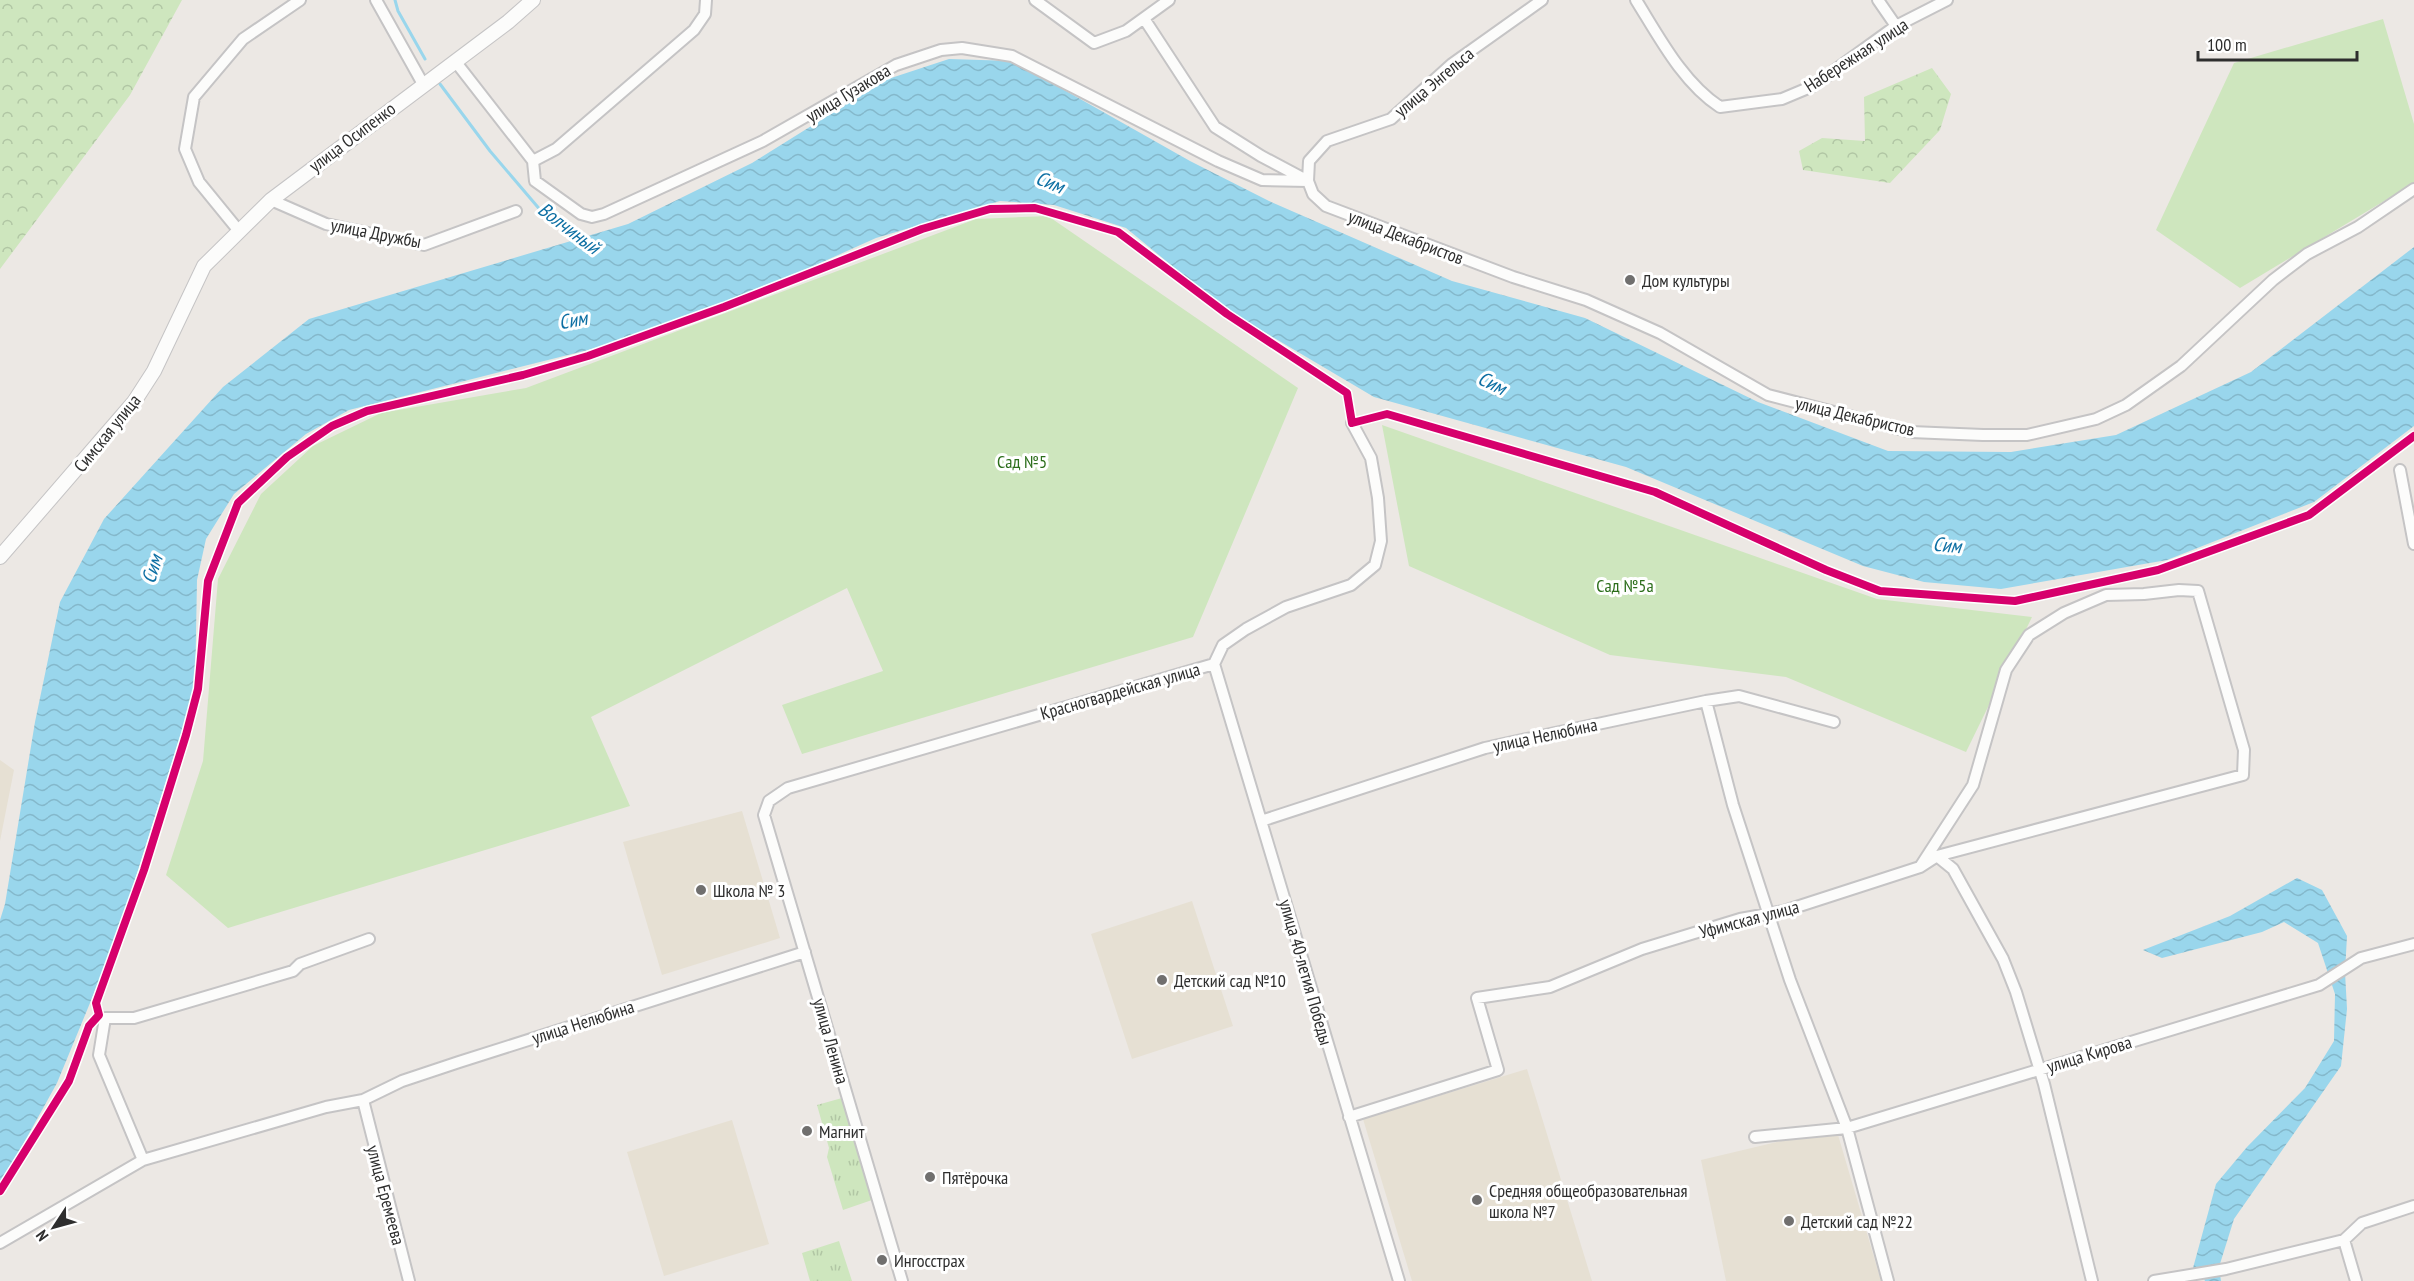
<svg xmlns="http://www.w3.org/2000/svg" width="2414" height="1281" font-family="'PT Sans Narrow',sans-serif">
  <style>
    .education { fill: #e6e0d3 }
    .grass { fill: #cee6be }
    .forest { fill: url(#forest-crowns) }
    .park { fill: url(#park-tufts) }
    .water { fill: url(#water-waves) }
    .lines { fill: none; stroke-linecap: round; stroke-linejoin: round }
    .stream { stroke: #99d6ec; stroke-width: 3 }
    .minor-casing { stroke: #c5c4c5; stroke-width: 14 }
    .secondary-casing { stroke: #c5c4c5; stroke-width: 16 }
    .minor { stroke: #fcfcfb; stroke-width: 10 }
    .secondary { stroke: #fcfcfb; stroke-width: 14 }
    .cycleway-casing { stroke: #fff; stroke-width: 11 }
    .cycleway { stroke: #d6006c; stroke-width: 8 }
    .poi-dot { fill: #706f6e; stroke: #fff; stroke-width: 2 }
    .labels { text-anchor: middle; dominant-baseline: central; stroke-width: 6; stroke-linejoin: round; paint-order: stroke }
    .street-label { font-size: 18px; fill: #2e2e2e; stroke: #fff }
    .poi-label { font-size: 18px; fill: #2e2e2e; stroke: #fff; text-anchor: start }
    .park-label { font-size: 18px; fill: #2c6e1b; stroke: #fff }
    .water-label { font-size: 20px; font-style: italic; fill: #0d6fa3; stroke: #fff }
  </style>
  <defs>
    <pattern id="forest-crowns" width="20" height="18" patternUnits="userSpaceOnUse" patternTransform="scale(1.5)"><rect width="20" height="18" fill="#cee6be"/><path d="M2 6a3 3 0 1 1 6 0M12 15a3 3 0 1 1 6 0" fill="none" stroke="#b1c6a4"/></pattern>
    <pattern id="park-tufts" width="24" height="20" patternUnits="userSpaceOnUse" patternTransform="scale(1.5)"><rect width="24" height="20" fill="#cee6be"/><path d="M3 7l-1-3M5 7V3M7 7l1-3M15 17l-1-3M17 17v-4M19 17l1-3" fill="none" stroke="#b1c6a4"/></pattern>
    <pattern id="water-waves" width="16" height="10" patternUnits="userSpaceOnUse" patternTransform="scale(1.5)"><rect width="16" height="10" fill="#99d6ec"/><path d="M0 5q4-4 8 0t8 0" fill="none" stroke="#84b8cb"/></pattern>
  </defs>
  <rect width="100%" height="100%" fill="#ece8e4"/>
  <path class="education" d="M0 760 14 770 0 841Z
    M742 811 780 938 662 975 623 842Z
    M1192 901 1233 1026 1132 1059 1091 934Z
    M1527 1069 1592 1281H1412L1363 1119Z
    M732 1120 769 1244 664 1276 627 1152Z
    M1836 1128 1881 1281H1726L1701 1160Z"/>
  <path class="grass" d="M2383 19 2414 124V183L2240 288 2156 230 2234 63Z
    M1048 216 1298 388 1193 637 802 754 782 705 883 671 847 588 591 717 630 806 228 928 166 875 203 761 218 579 261 494 313 446 381 413 526 388 976 219Z
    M1382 425 1877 599 2032 617 1966 752 1786 677 1610 655 1409 566Z"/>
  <path class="forest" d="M0 0H182L130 95 0 269Z
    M1932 68 1951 94 1940 130 1890 183 1803 170 1799 151 1822 138 1865 141 1864 97Z"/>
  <path class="park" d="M842 1098 872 1200 843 1210 827 1157 829 1148 817 1105Z
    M839 1241 852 1281H810L802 1253Z"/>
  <path class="water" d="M949 59 1013 61 1190 161 1269 201 1452 281 1585 318 1758 402 1888 451 2011 452 2116 435 2251 372 2414 247V426L2314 502 2167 560 2001 589 1924 582 1863 566 1626 467 1374 397 1222 307 1126 228 1054 205 1000 201 876 238 749 295 616 343 349 410 306 434 234 494 206 539 197 580 195 689 116 940 57 1083 0 1186V920L5 904 35 722 60 602 104 519 223 387 309 319 628 224 752 163 885 80Z
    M2297 878 2322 890 2347 936 2345 972 2347 1009 2341 1066 2234 1219 2219 1267 2221 1281H2205L2199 1268H2193L2216 1184 2247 1147 2305 1088 2334 1041 2335 994 2318 943 2284 922 2262 932 2162 958 2143 950 2230 916Z"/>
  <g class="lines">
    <path class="stream" d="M395 0 398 11 425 59
      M440 84 490 151 542 212 584 240"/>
    <defs>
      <path id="minor" d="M376 0 423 84
        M1035 0 1094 43 1126 31 1169 0
        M1542 0 1452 64 1391 119 1327 141 1309 161 1308 181 1313 194 1326 206 1513 277 1586 300 1660 333 1768 395 1911 432 1983 435H2027L2096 419 2126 405 2181 366 2273 280 2307 254 2358 227 2414 189
        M1636 0C1659 37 1683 83 1720 107L1782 99 1813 86 1896 26 1947 0
        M1878 0 1896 26
        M1145 20 1215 127 1261 156 1308 181
        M455 61 533 161 535 181 581 214 592 217 604 214 763 141 896 65 941 50 962 48 1012 56 1218 161 1262 180 1308 181
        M533 161 556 149 694 30 705 14 706 0
        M271 200 326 224 424 245 516 211
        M239 231 199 182 185 149 194 97 243 39 300 0
        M2400 470 2414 544
        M1214 664 1399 1281
        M1706 701 1733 805 1790 980 1847 1128 1888 1281
        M1261 821 1485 748 1706 701 1739 696 1834 722
        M1937 856 1953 869 2003 959 2016 992 2044 1084 2092 1281
        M1349 1117 1498 1070 1477 998 1550 987 1642 949 1740 919 1784 911 1920 867 1937 856 2243 775 2244 750 2198 591 2179 590 2144 594 2106 595 2064 613 2029 635 2006 670 1973 785 1920 867
        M1755 1137 1847 1128 2319 985 2361 958 2414 944
        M143 1160 99 1055 105 1018H134L293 971 300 964 369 939
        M2344 1240 2356 1281
        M0 1243 143 1160 326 1107 363 1100
        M409 1281 363 1100 402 1081 459 1062 805 952
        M902 1281 764 815 769 801 788 788 1214 664 1223 645 1246 629 1286 607 1351 585 1375 565 1381 541 1378 498 1371 458 1352 423
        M2154 1281 2226 1269 2344 1240 2362 1223 2414 1206"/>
      <path id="secondary" d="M0 557 134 402 154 371 204 266 271 200 508 22 533 0"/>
    </defs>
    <use href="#minor" class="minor-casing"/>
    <use href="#secondary" class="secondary-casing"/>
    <use href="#minor" class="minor"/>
    <use href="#secondary" class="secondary"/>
    <defs>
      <path id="cycleway" d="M0 1191 69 1081 89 1026 99 1015 96 1003 144 870 186 735 198 689 208 581 238 503 287 457 332 426 367 411 523 375 588 356 724 307 922 229 990 209 1035 208 1118 232 1227 314 1347 393 1352 423 1387 414 1655 492 1826 570 1880 591 2015 601 2158 570 2309 515 2414 436"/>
    </defs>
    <use href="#cycleway" class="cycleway-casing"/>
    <use href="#cycleway" class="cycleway"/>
  </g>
  <g class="poi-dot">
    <circle cx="1630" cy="280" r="6"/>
    <circle cx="701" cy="890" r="6"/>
    <circle cx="1162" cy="980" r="6"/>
    <circle cx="807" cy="1131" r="6"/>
    <circle cx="930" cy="1177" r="6"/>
    <circle cx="1477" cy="1200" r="6"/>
    <circle cx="1789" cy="1221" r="6"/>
    <circle cx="882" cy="1260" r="6"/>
  </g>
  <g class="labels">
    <g class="street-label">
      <text transform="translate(1856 55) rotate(-33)">Набережная улица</text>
      <text transform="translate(1434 82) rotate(-40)">улица Энгельса</text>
      <text transform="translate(848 93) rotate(-31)">улица Гузакова</text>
      <text transform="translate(352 137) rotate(-37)">улица Осипенко</text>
      <text transform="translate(376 233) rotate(11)">улица Дружбы</text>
      <text transform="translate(1406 237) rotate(21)">улица Декабристов</text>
      <text transform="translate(1855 416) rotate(13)">улица Декабристов</text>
      <text transform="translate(107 433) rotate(-51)">Симская улица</text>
      <text transform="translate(1120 691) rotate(-16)">Красногвардейская улица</text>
      <text transform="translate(1545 735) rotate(-12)">улица Нелюбина</text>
      <text transform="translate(1749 919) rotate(-15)">Уфимская улица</text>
      <text transform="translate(1306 972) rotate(74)">улица 40-летия Победы</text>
      <text transform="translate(583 1022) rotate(-18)">улица Нелюбина</text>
      <text transform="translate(831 1041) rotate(74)">улица Ленина</text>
      <text transform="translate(2089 1054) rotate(-17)">улица Кирова</text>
      <text transform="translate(386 1195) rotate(75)">улица Еремеева</text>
    </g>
    <g class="poi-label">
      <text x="1642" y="280">Дом культуры</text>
      <text x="713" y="890">Школа № 3</text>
      <text x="1174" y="980">Детский сад №10</text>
      <text x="819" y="1131">Магнит</text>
      <text x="942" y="1177">Пятёрочка</text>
      <text x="1489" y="1190">Средняя общеобразовательная<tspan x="1489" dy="21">школа №7</tspan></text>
      <text x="1801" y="1221">Детский сад №22</text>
      <text x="894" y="1260">Ингосстрах</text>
    </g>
    <g class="park-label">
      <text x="1022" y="461">Сад №5</text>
      <text x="1625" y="585">Сад №5а</text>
    </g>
    <g class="water-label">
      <text transform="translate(1050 182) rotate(22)">Сим</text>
      <text transform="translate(569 228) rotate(37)">Волчиный</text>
      <text transform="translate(573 320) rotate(-9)">Сим</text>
      <text transform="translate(1492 383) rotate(26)">Сим</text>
      <text transform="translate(1947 545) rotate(6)">Сим</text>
      <text transform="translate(152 569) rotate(-72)">Сим</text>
    </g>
  </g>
  <g transform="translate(54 1227) rotate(234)" stroke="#ffffff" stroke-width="4.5" paint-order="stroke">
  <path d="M0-4.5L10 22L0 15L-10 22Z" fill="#2e2e2e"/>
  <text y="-9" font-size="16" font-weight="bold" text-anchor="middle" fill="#2e2e2e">N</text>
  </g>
  <path d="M2198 51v9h159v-9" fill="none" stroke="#2e2e2e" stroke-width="3"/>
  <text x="2207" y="51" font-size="18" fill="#2e2e2e" stroke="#ffffff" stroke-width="4.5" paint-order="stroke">100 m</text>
</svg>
